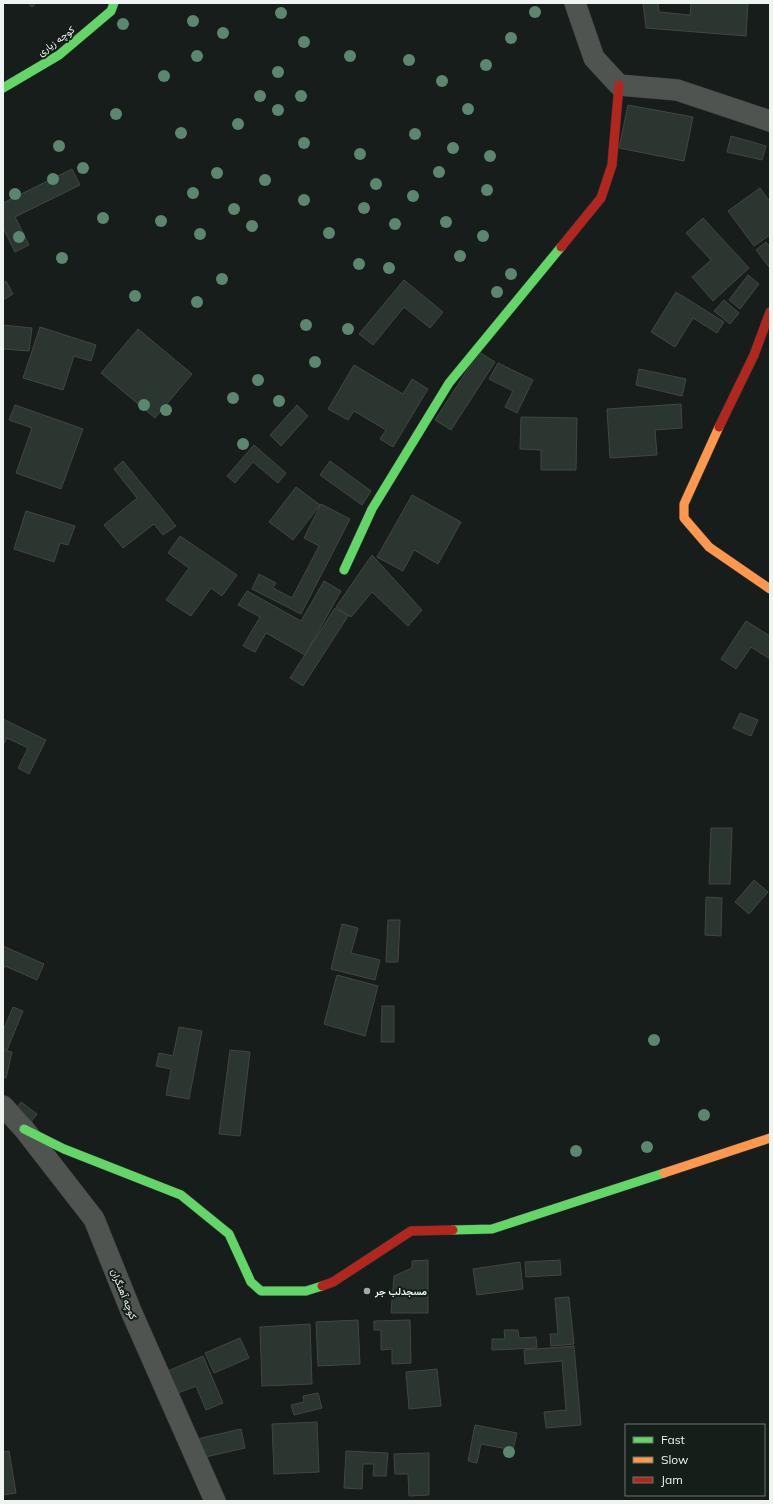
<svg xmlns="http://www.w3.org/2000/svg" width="773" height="1504" font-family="Mulish,Vazirmatn,sans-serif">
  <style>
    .building { fill: #2b3630; stroke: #424644 }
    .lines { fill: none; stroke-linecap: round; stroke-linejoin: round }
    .street-casing { stroke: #363a38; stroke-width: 22 }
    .fast-casing { stroke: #363a38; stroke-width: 10 }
    .slow-casing { stroke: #363a38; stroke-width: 10 }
    .jam-casing { stroke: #363a38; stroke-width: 10 }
    .street { stroke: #505451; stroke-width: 21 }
    .fast { stroke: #63d668; stroke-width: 9 }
    .slow { stroke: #ff974d; stroke-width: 9 }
    .jam { stroke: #b3261e; stroke-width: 9 }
    .tree { fill: #5c866d }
    .poi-dot { fill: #a3a9a6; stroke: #151f19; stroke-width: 1.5 }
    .labels { text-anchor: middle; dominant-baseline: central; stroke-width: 4; stroke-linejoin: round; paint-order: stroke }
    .street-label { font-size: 10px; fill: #eef5f1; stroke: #151f19 }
    .poi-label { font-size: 10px; font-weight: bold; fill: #eef5f1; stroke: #151f19; text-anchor: start }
  </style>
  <rect width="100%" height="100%" fill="#171d1a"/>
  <path class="building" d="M28 3H36L32 7Z
    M643 3H658L659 12 690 15 691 3H748L746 36 646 28Z
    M628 105 693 117 684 161 619 148Z
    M731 136 766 146 762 160 727 152Z
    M72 169 80 185 15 217 29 245 15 252 3 228V203Z
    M760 188 770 202V235L754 246 728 211Z
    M703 218 749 268 713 301 692 277 711 260 686 233Z
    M766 242 770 247V266L769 267 756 250Z
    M748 275 759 284 740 309 729 300Z
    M404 280 443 312 430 328 404 307 373 345 359 334Z
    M6 281 13 294 3 300V283Z
    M676 292 724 322 717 333 693 318 675 347 651 332Z
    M724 300 739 313 730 324 714 311Z
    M3 325 32 328 29 351 3 349Z
    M40 327 96 345 91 361 74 356 63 390 23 378Z
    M138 329 192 374 155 418 101 373Z
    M479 352 495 362 451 430 435 420Z
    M498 363 533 380 517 413 505 407 513 391 489 379Z
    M354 365 403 394 412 379 428 389 393 447 380 439 386 430 354 411 348 420 328 409Z
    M639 369 686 379 682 396 636 385Z
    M681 404 682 428 655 430 657 455 610 458 607 409Z
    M15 405 83 429 61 489 16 473 32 428 9 420Z
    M297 405 308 416 281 446 270 435Z
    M521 417 577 418 576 470H541V450L520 449Z
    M254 445 286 473 278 483 253 462 235 483 227 476Z
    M123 461 176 526 163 535 154 524 123 548 104 525 137 498 114 469Z
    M330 461 371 491 362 505 320 475Z
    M296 487 320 505 293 540 269 522Z
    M412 495 461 522 438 564 414 550 403 571 377 557Z
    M321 504 350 519 301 614 252 589 259 574 276 583 273 588 292 598 319 546 304 538Z
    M26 511 75 526 68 545 60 543 54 562 14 549Z
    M180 536 237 575 222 596 211 588 191 616 166 600 189 568 168 553Z
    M372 555 422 610 408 626 372 592 351 617 336 607Z
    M324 581 341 591 305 655 266 633 255 652 243 646 260 617 238 605 247 591 301 621Z
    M335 608 348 616 303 686 290 678Z
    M746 621 770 636V659L751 647 736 669 721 659Z
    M740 713 758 720 751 736 733 728Z
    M3 719 46 740 29 774 18 768 28 748 7 738 3 745Z
    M711 828H732L730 884H709Z
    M754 880 768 892 749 914 735 902Z
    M706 897 722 898 721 936 705 935Z
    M388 920H400L398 962H386Z
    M342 924 358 928 351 953 380 960 375 980 331 969Z
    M3 946 44 964 37 980 5 966 3 970Z
    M337 975 378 986 365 1036 324 1024Z
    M382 1006H394V1042H381Z
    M13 1007 23 1011 7 1050 3 1048V1031Z
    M179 1027 202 1031 189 1099 166 1095 171 1069 156 1066 159 1053 173 1056Z
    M3 1050 12 1052 6 1078 3 1077Z
    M230 1050 250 1052 240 1136 219 1134Z
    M21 1102 37 1114 30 1123 14 1111Z
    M428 1260V1313H391L394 1276 412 1268V1261Z
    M560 1260 561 1275 526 1277 525 1262Z
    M520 1262 523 1289 477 1295 473 1269Z
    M569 1297 574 1344 551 1346 550 1334H558L555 1298Z
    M358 1320 360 1364 318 1366 316 1322Z
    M410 1320 411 1363 392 1364V1349L381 1350V1330H374V1321Z
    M310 1324 312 1384 262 1386 260 1327Z
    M504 1330H518L519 1338 536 1337 537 1348 492 1350V1339H505Z
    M240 1338 249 1358 214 1373 205 1353Z
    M574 1346 581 1425 546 1428 544 1412 566 1410 562 1361 525 1364 524 1350Z
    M203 1356 223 1403 206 1410 196 1386 178 1393 168 1371Z
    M437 1369 441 1406 409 1409 406 1372Z
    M318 1393 322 1408 294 1415 291 1405 304 1402 303 1396Z
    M317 1422 319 1472 274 1474 272 1424Z
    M475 1425 517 1433 513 1450 481 1444 477 1463 468 1461Z
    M241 1429 245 1448 201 1458 197 1439Z
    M9 1451 16 1493 3 1495V1452Z
    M346 1451 388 1453 386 1476H373L374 1464H363L362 1489 344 1488Z
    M429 1453V1495L409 1496 408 1474H395L394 1454Z"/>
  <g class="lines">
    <defs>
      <path id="street" d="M575 3 594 58 619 85 677 90 770 121
        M3 1106 24 1129 94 1219 131 1311 215 1501"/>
      <path id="fast" d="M3 88 59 55 111 11 114 3
        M344 570 372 509 449 383 561 247
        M24 1129 64 1149 181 1195 229 1234 251 1282 261 1291H306L322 1286
        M453 1230 492 1229 664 1173"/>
      <path id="slow" d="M719 427 684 504V518L709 547 770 589
        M664 1173 770 1138"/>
      <path id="jam" d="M561 247 601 198 612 165 619 85
        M719 427 754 355 770 312
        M322 1286 333 1282 411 1231 453 1230"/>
    </defs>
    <use href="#street" class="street-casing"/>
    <use href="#fast" class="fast-casing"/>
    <use href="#slow" class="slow-casing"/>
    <use href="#jam" class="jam-casing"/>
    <use href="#street" class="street"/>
    <use href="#fast" class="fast"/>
    <use href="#slow" class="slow"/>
    <use href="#jam" class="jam"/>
  </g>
  <g class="tree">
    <circle cx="535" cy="12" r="6"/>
    <circle cx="281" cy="13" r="6"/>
    <circle cx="193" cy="21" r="6"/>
    <circle cx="123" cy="24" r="6"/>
    <circle cx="223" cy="33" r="6"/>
    <circle cx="511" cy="38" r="6"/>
    <circle cx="304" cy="42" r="6"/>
    <circle cx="197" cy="56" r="6"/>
    <circle cx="350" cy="56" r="6"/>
    <circle cx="409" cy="60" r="6"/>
    <circle cx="486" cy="65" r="6"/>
    <circle cx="278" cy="72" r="6"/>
    <circle cx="164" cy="76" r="6"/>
    <circle cx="442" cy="81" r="6"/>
    <circle cx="260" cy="96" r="6"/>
    <circle cx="301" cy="96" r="6"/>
    <circle cx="468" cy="109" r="6"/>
    <circle cx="278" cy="110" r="6"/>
    <circle cx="116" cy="114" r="6"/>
    <circle cx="238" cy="124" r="6"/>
    <circle cx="181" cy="133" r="6"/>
    <circle cx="415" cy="134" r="6"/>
    <circle cx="304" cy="143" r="6"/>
    <circle cx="59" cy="146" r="6"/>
    <circle cx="453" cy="148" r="6"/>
    <circle cx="360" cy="154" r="6"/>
    <circle cx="490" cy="156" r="6"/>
    <circle cx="83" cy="168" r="6"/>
    <circle cx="439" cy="172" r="6"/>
    <circle cx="217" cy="173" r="6"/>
    <circle cx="53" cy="179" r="6"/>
    <circle cx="265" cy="180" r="6"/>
    <circle cx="376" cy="184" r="6"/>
    <circle cx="487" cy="190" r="6"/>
    <circle cx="193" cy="193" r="6"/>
    <circle cx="15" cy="194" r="6"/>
    <circle cx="413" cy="196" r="6"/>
    <circle cx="304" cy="200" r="6"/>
    <circle cx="364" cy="208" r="6"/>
    <circle cx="234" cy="209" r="6"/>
    <circle cx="103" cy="218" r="6"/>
    <circle cx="161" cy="221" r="6"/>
    <circle cx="446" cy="222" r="6"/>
    <circle cx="395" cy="224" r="6"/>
    <circle cx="252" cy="226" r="6"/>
    <circle cx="329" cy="233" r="6"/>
    <circle cx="200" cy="234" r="6"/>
    <circle cx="483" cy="236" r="6"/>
    <circle cx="19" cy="237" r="6"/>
    <circle cx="460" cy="256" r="6"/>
    <circle cx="62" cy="258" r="6"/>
    <circle cx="359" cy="264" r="6"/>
    <circle cx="389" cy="268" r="6"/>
    <circle cx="511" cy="274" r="6"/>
    <circle cx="222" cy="279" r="6"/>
    <circle cx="497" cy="292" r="6"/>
    <circle cx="135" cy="296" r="6"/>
    <circle cx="197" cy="302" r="6"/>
    <circle cx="306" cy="325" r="6"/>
    <circle cx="348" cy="329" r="6"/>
    <circle cx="315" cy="362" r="6"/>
    <circle cx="258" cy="380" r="6"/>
    <circle cx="233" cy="398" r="6"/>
    <circle cx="279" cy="401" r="6"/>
    <circle cx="144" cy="405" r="6"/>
    <circle cx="166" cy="410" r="6"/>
    <circle cx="243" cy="444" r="6"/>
    <circle cx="654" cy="1040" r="6"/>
    <circle cx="704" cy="1115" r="6"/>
    <circle cx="647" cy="1147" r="6"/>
    <circle cx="576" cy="1151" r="6"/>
    <circle cx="509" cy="1452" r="6"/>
  </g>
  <circle class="poi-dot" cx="367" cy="1291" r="4"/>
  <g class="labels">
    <g class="street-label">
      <text transform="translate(56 41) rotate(-36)">کوچه زیاری</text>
      <text transform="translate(124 1294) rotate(68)">کوچه آهنگران</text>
    </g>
    <g class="poi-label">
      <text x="375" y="1291">مسجدلب جر</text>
    </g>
  </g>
  <rect width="773" height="1504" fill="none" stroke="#eef5f1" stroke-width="8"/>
  <rect x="625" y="1424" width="140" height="72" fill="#151f19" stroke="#6c756f"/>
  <rect x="633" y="1437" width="20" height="6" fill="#63d668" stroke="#6c756f"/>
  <text x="661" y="1444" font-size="12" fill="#eef5f1">Fast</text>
  <rect x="633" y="1457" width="20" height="6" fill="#ff974d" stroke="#6c756f"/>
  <text x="661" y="1464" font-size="12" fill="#eef5f1">Slow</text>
  <rect x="633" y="1477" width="20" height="6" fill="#b3261e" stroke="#6c756f"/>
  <text x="661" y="1484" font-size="12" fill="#eef5f1">Jam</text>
</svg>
